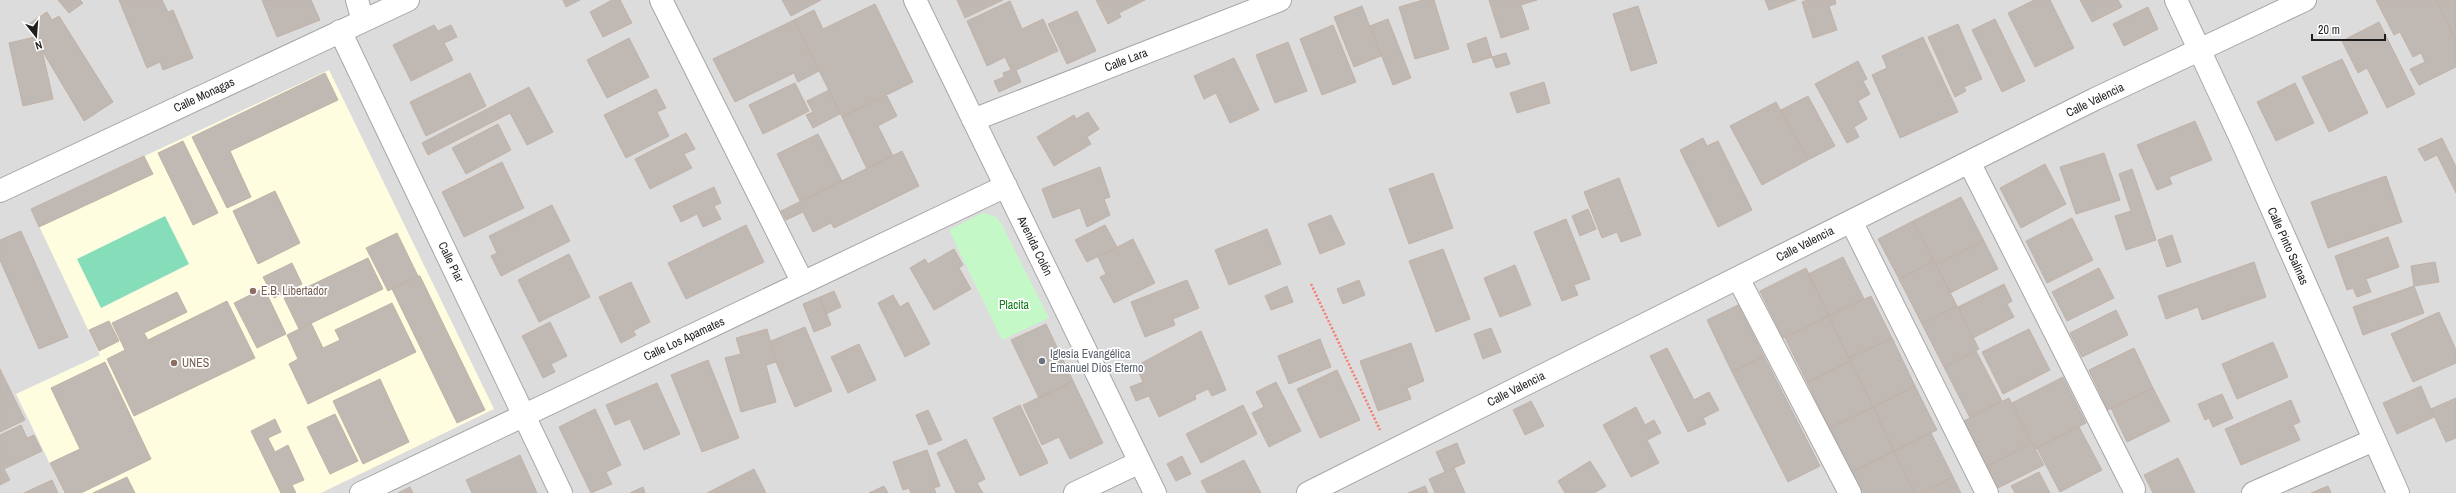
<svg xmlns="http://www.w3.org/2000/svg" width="2456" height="493" font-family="'Archivo Narrow',sans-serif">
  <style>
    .residential { fill: #dddcdc }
    .education { fill: #fefde0 }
    .park { fill: #c4f8c7 }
    .pitch { fill: #85ddb9 }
    .building { fill: #c0b8b2; stroke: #c1b2a8 }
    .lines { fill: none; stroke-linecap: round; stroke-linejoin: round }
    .minor-casing { stroke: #a6a6a6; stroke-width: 24 }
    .path { stroke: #f77a6f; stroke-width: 2.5; stroke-dasharray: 2 2; stroke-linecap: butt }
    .minor { stroke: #fff; stroke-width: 22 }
    .education-dot { fill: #8d6e63; stroke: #fff; stroke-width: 1.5 }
    .worship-dot { fill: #6b7280; stroke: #fff; stroke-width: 1.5 }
    .labels { text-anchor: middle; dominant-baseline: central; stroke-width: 3.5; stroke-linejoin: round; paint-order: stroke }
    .street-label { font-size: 12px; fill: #1f1f1f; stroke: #fff }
    .education-label { font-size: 12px; fill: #785e54; stroke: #fff; text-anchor: start }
    .park-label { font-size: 12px; fill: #0e7c14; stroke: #fff }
    .worship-label { font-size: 12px; fill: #5b616d; stroke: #fff; text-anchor: start }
  </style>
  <rect width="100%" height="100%" fill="#f0ece6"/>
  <path class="residential" d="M0 0H2456V493H0Z"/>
  <path class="education" d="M329 70 494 409 321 493H64L16 394 100 355 31 209Z"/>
  <path class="park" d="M982 213 995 216 1001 223 1049 318 1002 340 949 230Z"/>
  <path class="pitch" d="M165 216 189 264 101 308 77 259Z"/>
  <path class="building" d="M58 0H80L83 3 69 13Z
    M119 0H162L168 12 173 10 193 58 163 70 160 62 147 68Z
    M262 0H311L320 20 277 37Z
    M563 0H580L566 7Z
    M612 0H620L632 23 603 37 590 12Z
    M782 0H821L791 16Z
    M957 0H1003L965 18Z
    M1096 0H1145L1119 13 1121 17 1108 24Z
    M1423 0H1434L1449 49 1415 59 1399 7Z
    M1489 0H1537L1521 5 1529 29 1501 38Z
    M1765 0H1796L1769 10Z
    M1807 0H1835L1836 4 1829 6 1837 30 1813 38 1802 2Z
    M2034 0H2050L2074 48 2035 67 2008 13Z
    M2080 0H2118L2122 7 2092 22Z
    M2376 0H2436L2456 41V67L2419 85 2410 69 2425 62 2421 53 2413 57 2400 32 2394 35Z
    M2436 0H2456V41Z
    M1010 1 1022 29 1043 19 1058 51 1016 70 1021 82 999 92 994 81 1004 77 1003 73 1011 70 1005 57 987 66 967 21Z
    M875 4 913 82 842 117 794 20 814 10 823 29Z
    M1362 6 1381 56 1354 67 1334 17Z
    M1638 6 1657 63 1631 71 1613 14Z
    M2148 7 2158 29 2124 46 2113 24Z
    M1077 11 1096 51 1067 64 1048 24Z
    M47 12 52 20 59 16 113 102 84 121 27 25Z
    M1388 19 1411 78 1393 85 1370 26Z
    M1995 19 2025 81 2002 92 1972 30Z
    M794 20 819 71 798 82 794 73 735 102 713 59Z
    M2379 22 2415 94 2387 108 2367 68 2358 73 2342 41Z
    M1958 24 1982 79 1964 87 1966 91 1955 97 1928 37Z
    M434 25 438 31 451 25 457 37 444 43 453 60 411 81 393 45Z
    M1333 25 1356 82 1322 95 1300 39Z
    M35 37 42 50 53 99 23 106 9 43Z
    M1486 37 1492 57 1473 63 1467 44Z
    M1923 37 1958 112 1900 138 1872 75 1887 68 1882 56Z
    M629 38 649 77 607 98 587 60Z
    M1288 42 1307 91 1275 103 1256 55Z
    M1506 53 1510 64 1496 68 1492 57Z
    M1234 58 1259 110 1230 123 1216 93 1204 99 1194 76Z
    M2342 59 2368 113 2329 132 2302 77Z
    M1858 61 1867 79 1863 81 1870 94 1858 101 1867 119 1854 127 1859 137 1847 143 1815 84Z
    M325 73 338 100 230 151 251 197 227 208 192 137Z
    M470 73 486 106 426 136 410 102Z
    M1544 82 1550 103 1517 113 1510 93Z
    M795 83 809 111 763 134 749 105Z
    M2295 83 2314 123 2276 141 2257 102Z
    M529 87 553 132 527 145 510 113 428 155 422 143Z
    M656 89 666 108 657 112 669 136 626 158 604 115Z
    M829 90 840 114 813 128 806 115 813 112 807 101Z
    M887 96 897 116 878 126 893 156 867 169 842 117Z
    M1808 96 1835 146 1808 160 1781 110Z
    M1776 102 1808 160 1762 185 1730 126Z
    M1088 112 1099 129 1087 137 1091 144 1054 166 1037 137 1074 115 1076 119Z
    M2195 121 2212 160 2169 177 2172 184 2157 190 2137 145Z
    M498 124 511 150 466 174 452 148Z
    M686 133 695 149 684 154 692 168 650 189 635 159Z
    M818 134 842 181 800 201 777 154Z
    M1703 138 1707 146 1718 141 1752 210 1718 227 1680 150Z
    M2442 138 2456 167V193L2437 155 2425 161 2418 149Z
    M183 141 218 213 193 225 158 153Z
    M902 151 919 186 834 228 831 223 813 232 803 212 786 220 781 211Z
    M2104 153 2120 200 2076 214 2060 167Z
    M144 156 153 174 39 227 31 209Z
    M502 162 524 208 464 237 442 192Z
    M2045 164 2066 204 2021 228 2000 188Z
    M1100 167 1110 197 1104 199 1110 215 1087 227 1080 208 1053 218 1042 189Z
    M2132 169 2156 240 2126 250 2115 216 2131 211 2119 174Z
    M1433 173 1453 228 1409 244 1389 189Z
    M2386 176 2402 222 2328 248 2311 202Z
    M1619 178 1641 235 1621 242 1617 232 1602 238 1584 192Z
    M714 187 721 203 714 206 721 219 703 227 697 214 681 222 673 206Z
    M275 191 300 243 258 264 233 211Z
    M1961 197 1984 241 1936 265 1913 221Z
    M552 205 570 241 501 276 491 256 497 253 489 236Z
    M1588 209 1596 229 1580 236 1572 216Z
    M1331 215 1345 244 1320 254 1308 224Z
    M2072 218 2093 260 2047 283 2026 241Z
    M1566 219 1590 279 1574 285 1578 295 1562 301 1534 232Z
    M1913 221 1934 261 1899 279 1878 239Z
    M746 225 764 262 686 299 668 263Z
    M1105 225 1117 247 1087 262 1075 240Z
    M1267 229 1281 264 1229 285 1215 250Z
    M21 231 68 337 39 349 0 260V240Z
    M397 233 418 276 388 291 366 248Z
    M2172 235 2181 262 2167 267 2158 240Z
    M2388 237 2399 267 2366 279 2371 292 2357 297 2353 288 2347 290 2335 256Z
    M1133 239 1155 283 1114 303 1100 277 1106 274 1098 257Z
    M1984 241 1998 269 1950 293 1936 265Z
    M954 249 963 265 959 268 971 289 934 310 910 268 925 259 928 264Z
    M1443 249 1470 319 1436 332 1409 261Z
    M569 254 590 297 539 322 518 280Z
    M1843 257 1864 299 1829 316 1808 274Z
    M368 258 383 289 299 329 284 298Z
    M1934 261 1957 306 1922 324 1899 279Z
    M2254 262 2266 297 2202 320 2198 307 2166 319 2158 296Z
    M2435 262 2439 282 2414 286 2411 266Z
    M292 263 302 284 274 298 263 277Z
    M1515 265 1531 305 1500 317 1484 278Z
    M1806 268 1829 316 1783 338 1760 291Z
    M2099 268 2114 298 2067 321 2052 292Z
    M418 276H420L485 410 457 423 392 289Z
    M1187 280 1199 308 1173 319 1175 325 1145 337 1131 302Z
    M1359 280 1365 295 1343 304 1337 289Z
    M631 282 650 322 633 331 636 335 621 343 599 297Z
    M2004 284 2012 301 2007 304 2014 317 1973 338 1958 307Z
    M1287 286 1293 302 1271 310 1265 296Z
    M2414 286 2424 313 2363 335 2353 307Z
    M264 288 286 334 257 348 234 303Z
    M834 291 841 307 826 314 820 297Z
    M177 292 187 312 144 333 148 340 227 301 255 358 134 416 107 359 125 350 112 323Z
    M893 295 900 307 908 302 930 344 905 357 878 303Z
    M1871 296 1892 338 1849 358 1829 316Z
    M820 297 831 325 814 332 803 304Z
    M392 303 416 352 308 404 289 364 298 359 287 335 311 323 323 348 340 340 335 330Z
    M1738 305 1764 356 1732 372 1707 320Z
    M1957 306 1979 349 1944 367 1922 324Z
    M2116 310 2128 335 2082 357 2070 333Z
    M2439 312 2456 350V363L2413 382 2391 334Z
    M1829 316 1850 361 1807 382 1785 338Z
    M109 321 119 341 99 351 89 330Z
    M550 322 567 356 551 364 555 372 543 378 522 336Z
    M1046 324 1073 381 1039 398 1011 340Z
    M805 327 832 391 795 407 776 362 771 341Z
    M1491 328 1501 352 1483 359 1474 334Z
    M767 329 776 362 766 365 776 402 741 412 725 358 741 354 736 338Z
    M2029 329 2050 370 2003 394 1982 352Z
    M1201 331 1226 390 1212 396 1208 389 1195 395 1196 399 1159 417 1149 396 1136 401 1130 387 1143 382 1136 366Z
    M1892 338 1915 386 1873 407 1849 358Z
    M1320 339 1331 367 1289 384 1278 356Z
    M2273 342 2288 377 2237 399 2222 364Z
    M1411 343 1424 381 1407 388 1411 399 1378 411 1360 361Z
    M859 344 876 380 848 393 831 357Z
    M1667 348 1694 400 1709 392 1719 410 1703 418 1706 424 1688 432 1650 356Z
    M2134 348 2153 388 2108 410 2089 370Z
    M1976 351 2002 401 1970 418 1944 367Z
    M1764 356 1820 466 1788 482 1732 372Z
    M708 360 739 438 702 452 671 375Z
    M1850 361 1873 407 1829 428 1807 382Z
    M105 362 151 459 81 493H65L50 463 80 449 51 388Z
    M0 369 25 420 0 432Z
    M1337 370 1360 420 1320 438 1297 389Z
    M2063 377 2086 423 2036 449 2012 403Z
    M380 379 409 442 363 464 333 401Z
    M1073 381 1103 443 1070 459 1059 437 1042 445 1023 405Z
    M1276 382 1301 431 1269 447 1252 413 1264 407 1256 392Z
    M657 383 680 434 644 450 630 419 615 425 606 405Z
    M1915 386 1937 430 1894 451 1873 407Z
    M2421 386 2434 417 2397 434 2383 403Z
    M2153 388 2170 421 2127 442 2111 408Z
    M2222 394 2233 418 2213 427 2209 418 2205 420 2198 404Z
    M2009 398 2032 443 1987 466 1964 421Z
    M2456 398V438L2446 442 2431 409Z
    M2291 400 2300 422 2293 425 2300 440 2241 465 2225 429Z
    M1531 401 1544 426 1525 435 1513 410Z
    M1020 405 1048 463 1020 476 993 418Z
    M1243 405 1257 434 1201 463 1186 434Z
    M1636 407 1645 425 1654 420 1661 433 1647 440 1659 463 1631 477 1603 425Z
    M1873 407 1894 451 1851 472 1829 428Z
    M595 409 621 465 606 472 612 484 591 493 559 427Z
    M928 410 942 440 929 445 916 415Z
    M335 414 358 461 330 474 307 427Z
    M275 419 281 432 268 438 275 452 288 445 304 480 292 485 296 493H281L251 431Z
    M21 425 27 438 34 435 42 451 4 469 10 480 0 485V435Z
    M2079 427 2102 470 2060 492 2037 448Z
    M1931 433 1953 477 1920 493H1915L1894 451Z
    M966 439 985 479 977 483 983 493H956L937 453Z
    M1457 443 1465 463 1445 472 1436 452Z
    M2032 443 2044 465 1998 488 1987 466Z
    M927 450 940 486 934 488 936 493H911L909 488 903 490 893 462Z
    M1894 451 1915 493H1861L1851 472Z
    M520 455 537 493H472L466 480Z
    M1182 456 1191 474 1176 481 1167 464Z
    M2178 458 2195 493H2153L2144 475Z
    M1244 460 1261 493H1207L1201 481Z
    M1590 461 1606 486 1594 493H1565L1558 481Z
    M1454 468 1465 493H1435L1429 479Z
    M754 469 766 493H707Z
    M2039 472 2050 493H2015L2011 486Z
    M127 477 135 493H93Z
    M1953 477 1961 493H1920Z
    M52 480 58 493H24Z
    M884 486 888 493H869Z
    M1425 486 1428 493H1408Z
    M2328 486 2331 493H2311Z
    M410 487 413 493H398Z
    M643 487 645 493H630Z"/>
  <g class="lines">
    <defs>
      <path id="minor" d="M357 0 363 21
        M661 0 803 283
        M915 0 1155 493
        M2176 0 2241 139 2398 493
        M340 31 561 493
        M973 120 1280 0
        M1969 162 2134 489
        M0 191 408 0
        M1851 221 1987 493
        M1738 278 1850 493
        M361 493 1006 186
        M1075 493 1140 462
        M1308 493 2095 99 2305 0
        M2253 493 2374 440"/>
    </defs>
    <use href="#minor" class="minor-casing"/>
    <path class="path" d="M1311 284 1380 430"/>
    <use href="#minor" class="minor"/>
  </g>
  <g class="education-dot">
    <circle cx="253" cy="291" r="4"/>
    <circle cx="174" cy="363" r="4"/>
  </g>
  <circle class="worship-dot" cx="1042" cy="361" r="4"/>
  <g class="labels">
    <g class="street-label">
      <text transform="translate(1126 60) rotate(-21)">Calle Lara</text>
      <text transform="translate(204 95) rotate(-25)">Calle Monagas</text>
      <text transform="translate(2095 100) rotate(-26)">Calle Valencia</text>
      <text transform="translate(1805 244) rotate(-27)">Calle Valencia</text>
      <text transform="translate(1035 246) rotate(64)">Avenida Colón</text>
      <text transform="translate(2288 246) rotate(66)">Calle Pinto Salinas</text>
      <text transform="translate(451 262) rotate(64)">Calle Piar</text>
      <text transform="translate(684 339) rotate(-25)">Calle Los Apamates</text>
      <text transform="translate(1516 389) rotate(-27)">Calle Valencia</text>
    </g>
    <g class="education-label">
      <text x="261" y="291">E.B. Libertador</text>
      <text x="182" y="363">UNES</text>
    </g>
    <g class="park-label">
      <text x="1014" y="305">Placita</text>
    </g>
    <g class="worship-label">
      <text x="1050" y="354">Iglesia Evangélica<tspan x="1050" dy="14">Emanuel Dios Eterno</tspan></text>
    </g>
  </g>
  <g transform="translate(36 36) rotate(163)" stroke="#ffffff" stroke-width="3" paint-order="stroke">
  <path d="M0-3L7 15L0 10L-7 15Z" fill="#1f1f1f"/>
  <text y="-6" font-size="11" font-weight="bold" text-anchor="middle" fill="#1f1f1f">N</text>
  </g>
  <path d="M2312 34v6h73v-6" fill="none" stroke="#1f1f1f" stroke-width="2"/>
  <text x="2318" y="34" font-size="12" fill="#1f1f1f" stroke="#ffffff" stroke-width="3" paint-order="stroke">20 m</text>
</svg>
